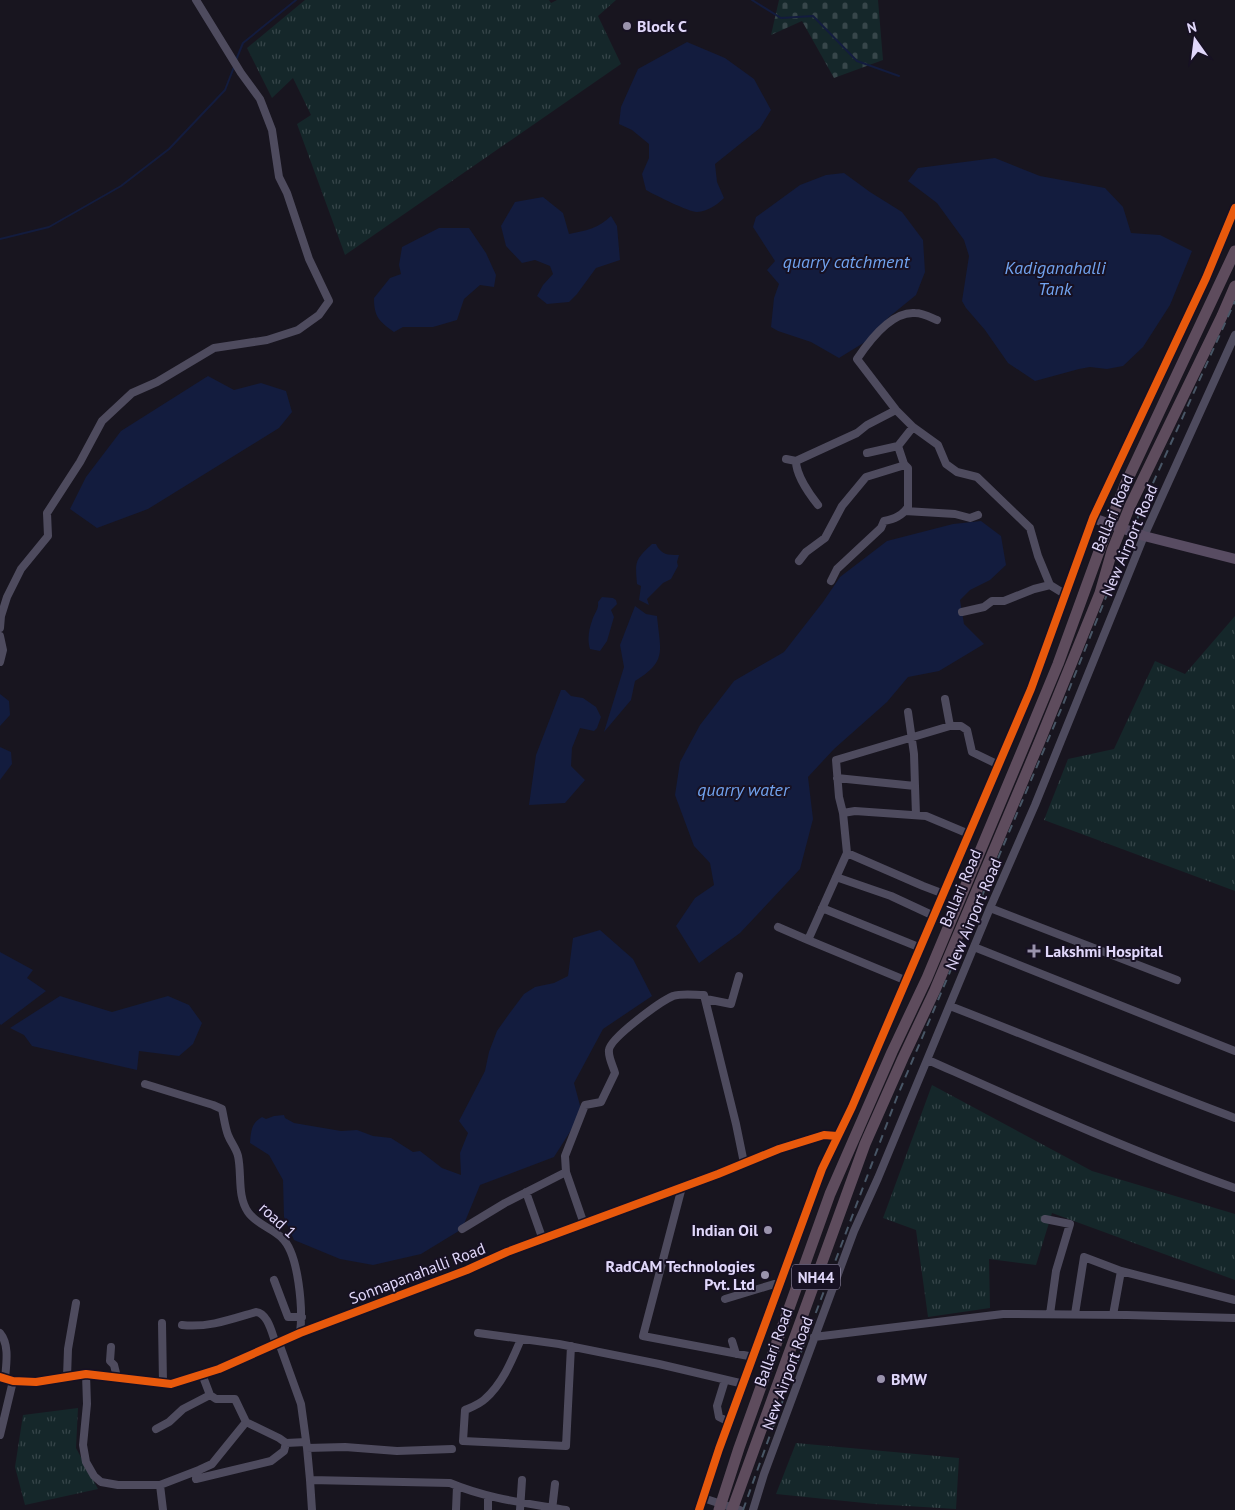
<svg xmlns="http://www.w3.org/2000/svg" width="1235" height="1510" font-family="'PT Sans',sans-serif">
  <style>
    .grass { fill: url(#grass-tufts) }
    .cemetery { fill: url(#cemetery-stones) }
    .water { fill: #131c3e }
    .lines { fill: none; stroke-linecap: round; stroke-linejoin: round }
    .stream { stroke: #131c3e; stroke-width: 2 }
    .minor { stroke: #4e4b5e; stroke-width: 8 }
    .major { stroke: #584c62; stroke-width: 10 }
    .highway { stroke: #5e4c5d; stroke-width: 11 }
    .rail { stroke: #485666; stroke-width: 2; stroke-dasharray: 8 6; stroke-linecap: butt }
    .cycleway-casing { stroke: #171123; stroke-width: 11 }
    .cycleway { stroke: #e8590c; stroke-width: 8 }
    .poi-dot { fill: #9a93ad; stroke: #171123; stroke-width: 2 }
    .labels { text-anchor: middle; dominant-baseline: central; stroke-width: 4; stroke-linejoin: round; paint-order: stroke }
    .shield { fill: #171123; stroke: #a49cba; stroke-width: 1 }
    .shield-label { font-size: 15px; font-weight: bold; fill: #e0d7fa }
    .poi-label { font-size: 16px; font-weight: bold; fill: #e0d7fa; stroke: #171123; text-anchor: start }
    .street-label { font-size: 16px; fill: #e0d7fa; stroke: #171123 }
    .water-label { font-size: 18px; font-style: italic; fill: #71a3ef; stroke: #171123 }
  </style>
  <defs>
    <pattern id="grass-tufts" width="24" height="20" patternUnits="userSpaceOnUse" patternTransform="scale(1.25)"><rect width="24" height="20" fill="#15272a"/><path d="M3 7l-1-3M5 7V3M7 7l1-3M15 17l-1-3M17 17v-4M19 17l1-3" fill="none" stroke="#37464a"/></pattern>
    <pattern id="cemetery-stones" width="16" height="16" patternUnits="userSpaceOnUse" patternTransform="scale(1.25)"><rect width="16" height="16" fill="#15272a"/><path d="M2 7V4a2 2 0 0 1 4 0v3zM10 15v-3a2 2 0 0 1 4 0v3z" fill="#37464a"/></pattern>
  </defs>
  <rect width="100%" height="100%" fill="#18151f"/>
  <path class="grass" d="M305 0H549L551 3 557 0H616L598 16 621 64 345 255 297 124 311 115 293 78 272 98 247 48Z
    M1235 616V891L1044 820 1068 759 1114 749 1155 661 1185 674Z
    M932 1085 1092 1171 1235 1214V1280L1052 1213 1036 1265 989 1259 990 1308 928 1317 916 1230 883 1218Z
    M78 1408 76 1448 98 1489 25 1505 15 1467 23 1415Z
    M796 1443 959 1458 956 1509 874 1504 776 1494Z"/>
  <path class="cemetery" d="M779 0H878L883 60 834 78 802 21 771 35Z"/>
  <path class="water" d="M687 42 725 58 754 79 771 110 760 128 715 164 717 182 724 198C717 205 708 211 697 212 689 212 655 195 646 190L642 174 649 158V144L632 130 619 124 621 107 638 69Z
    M995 158 1040 176 1105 188 1123 207 1131 233 1160 235 1192 251 1170 305 1143 347 1123 366 1107 369 1090 367 1079 369 1035 381 1008 363 985 330 966 308 962 301 969 256 964 240 937 203 908 181 918 168Z
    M844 173 870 192 902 212 923 240 925 272 916 295 889 317 865 342 839 358 811 342 778 331 771 327 774 298 779 284 767 270 775 261 753 227 756 217 800 185 826 175Z
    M543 197 563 213 569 234C585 231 599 228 611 216L617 226 620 260 596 268 577 294 569 302 547 304 537 296 543 285 553 274 550 266 535 260 522 263 506 246 501 226 515 202Z
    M439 228H469L486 253 496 275 494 287 480 285 464 299 457 320 433 327H403L394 332C379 321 374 317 374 298L390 278 401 274 399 265 402 247Z
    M208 376 234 390 261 383 286 391 292 412 279 428 148 509 97 528 70 509 86 477 121 431Z
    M981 521 1001 536 1006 565 990 580 970 590 960 600 964 624 984 644 939 671 908 677 887 702 834 749 808 777 813 819 800 869 740 933 699 963 676 926 695 898 714 885 710 863 694 846 675 795 680 762 700 725 734 681 784 652 823 602 840 577 887 541 953 524Z
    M652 544H656C661 555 668 555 679 555L677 562 678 566 671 579 663 583 647 599 649 605 639 600 641 586 637 584C635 561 635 560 652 544Z
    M602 597 613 598 616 600 617 604 611 610 614 617 607 641 600 651 590 649C587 640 589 629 592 621 594 613 599 610 598 602Z
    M635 606 646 614 657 616C660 650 668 661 635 681L631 700 604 732 624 667 620 645Z
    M561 690H565L571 696 583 698 596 707 601 717 597 728 594 731 580 728 572 748 571 766 585 780 565 803 529 805 536 755Z
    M0 694 9 701 10 715 0 726Z
    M0 747 11 752 12 764 0 780Z
    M600 930 633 959 652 996 603 1029 574 1083 582 1113 554 1157 480 1185 462 1229 421 1254 373 1265 340 1259 294 1240 284 1217 283 1180 269 1155 250 1143C251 1132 251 1123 262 1117L266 1119 274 1116 284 1115 285 1118 294 1123 341 1131 357 1130 373 1136 391 1138 413 1152 420 1151 442 1168 461 1175 460 1153 468 1133 459 1121 485 1071 489 1052 497 1031 509 1014 524 994 535 987 554 983 568 976 573 938Z
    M0 952 33 970 27 978 46 991 1 1025 0 1024Z
    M60 996 112 1012 168 996 189 1005 202 1023 193 1044 179 1056 139 1051 137 1070 32 1046 24 1035 10 1028Z"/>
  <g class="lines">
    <path class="stream" d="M752 0 781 18 813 16 857 61 899 76
      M236 60 243 43 296 0
      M0 239 49 227 121 186 169 149 225 90 234 67"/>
    <path class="minor" d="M937 320C930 317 923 313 915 313 891 311 869 341 857 359L896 410 913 427 938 445 946 464 957 472 977 477 1030 528 1038 556 1050 585 1063 593
      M867 453 898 446
      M786 459 796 461 857 433 867 425 896 410
      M796 461C796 475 810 495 818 505
      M905 511 955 514 970 518 978 515
      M799 561 806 552 825 538 842 506 866 477 905 465
      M831 581 837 569 881 528 884 521C894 519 902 516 908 507V468L904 464 898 446 913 427
      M962 612 984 607 992 601H1004L1034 589 1050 585
      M0 628 1 616 7 597 21 569 48 536 47 513 80 462 102 421 132 393 157 382 214 348 267 340 298 330 319 315 329 301 309 259 287 193 279 177 272 130 260 99 241 73 196 0
      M0 636 3 650 0 662
      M945 699 950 726
      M908 712 914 754 915 786
      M837 778 915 786 916 815
      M843 813 839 797 836 760 950 726H961L967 730 972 752 999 765
      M847 853 923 886 944 894
      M836 877 891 896 934 916
      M822 908 921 948
      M990 908 1177 980
      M778 927 808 940
      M974 947 1235 1051
      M907 981 808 940 847 853 843 813 855 811 926 816 969 834
      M706 999 731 1004 739 976
      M950 1006C1045 1043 1139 1082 1235 1118
      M928 1060C1029 1105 1130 1151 1235 1188
      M145 1084 213 1105 222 1109C224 1118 225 1127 228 1135 231 1143 236 1148 238 1156 242 1174 237 1196 248 1212 256 1224 272 1228 282 1238 299 1254 303 1310 300 1333
      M566 1172 565 1156 585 1105 601 1102 615 1073C613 1066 608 1057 609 1050 610 1038 661 1001 673 996 682 993 695 995 704 995L736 1124 744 1163
      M682 1187 643 1336 754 1357
      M526 1192 543 1240
      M1045 1219 1070 1224 1056 1271 1050 1314
      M462 1229 505 1203 566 1172 584 1224
      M1121 1271 1235 1300
      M274 1280 288 1317H302
      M725 1299 781 1282
      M1075 1314 1084 1257 1121 1271 1113 1315
      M162 1323 163 1383
      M182 1325C208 1328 232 1319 256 1312 268 1313 272 1334 276 1344
      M0 1333C10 1345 6 1365 5 1379
      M478 1333 559 1344 659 1364 744 1384
      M814 1337 1003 1314 1127 1315 1235 1318
      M521 1339C512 1360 503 1383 485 1399 480 1404 472 1407 465 1410L463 1441 566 1446 571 1346
      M732 1341 736 1354
      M279 1343 301 1404 307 1448 345 1447 397 1451 452 1449
      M111 1347 110 1361 114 1365 117 1377
      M86 1374 87 1404 83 1445 86 1462 94 1476 101 1482 118 1485H160L199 1470 212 1464 246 1422 279 1438 286 1443 306 1442
      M202 1374 210 1395 216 1399H235L246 1422
      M0 1377 13 1381 36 1382 86 1374 171 1384 219 1369 300 1333 467 1270 507 1252 718 1174 779 1149 824 1135 837 1136
      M67 1377 68 1349 76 1303
      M725 1380 717 1406 719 1417 729 1422
      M156 1429 169 1422 183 1409 210 1395
      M0 1435 13 1381
      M307 1448 310 1480 450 1483C488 1499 526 1503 566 1510
      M196 1479 271 1461 284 1451 286 1443
      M310 1480 312 1510
      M160 1485 163 1510
      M703 1498 740 1510
      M456 1510 457 1486
      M488 1510V1496
      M520 1510 522 1480
      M552 1510 555 1484
      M699 1510 719 1449 822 1169 852 1107 1031 689 1093 518 1206 278 1235 208
      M753 1510 764 1474 854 1231 878 1178 990 908 1035 805 1144 536 1235 335"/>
    <path class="major" d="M1093 518 1144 536 1235 559"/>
    <path class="highway" d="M719 1510 739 1448 830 1194 892 1052 927 978 1027 739 1058 664 1101 546 1125 485 1235 251
      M732 1510 865 1144 903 1058 935 990 1039 743 1100 593 1112 551 1130 506 1222 316 1235 286"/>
    <path class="rail" d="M743 1510 774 1424 897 1097 1062 707 1140 512 1235 301"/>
    <defs>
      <path id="cycleway" d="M0 1377 13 1381 36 1382 86 1374 171 1384 219 1369 300 1333 467 1270 507 1252 718 1174 779 1149 824 1135 837 1136
        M699 1510 719 1449 822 1169 852 1107 1031 689 1093 518 1206 278 1235 208"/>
    </defs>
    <use href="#cycleway" class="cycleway-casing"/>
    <use href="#cycleway" class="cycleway"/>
  </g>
  <g class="poi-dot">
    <circle cx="627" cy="26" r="5"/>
    <path d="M1031.5 943.5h5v5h5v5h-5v5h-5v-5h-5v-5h5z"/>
    <circle cx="768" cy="1230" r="5"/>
    <circle cx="765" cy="1275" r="5"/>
    <circle cx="881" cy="1379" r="5"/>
  </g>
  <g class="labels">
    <rect class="shield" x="792" y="1264.5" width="48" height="25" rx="4"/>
    <g class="shield-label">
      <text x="816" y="1277">NH44</text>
    </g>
    <g class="poi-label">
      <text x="637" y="26">Block C</text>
      <text x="1045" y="951">Lakshmi Hospital</text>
      <text x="758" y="1230" text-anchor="end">Indian Oil</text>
      <text x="755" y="1266" text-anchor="end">RadCAM Technologies<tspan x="755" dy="18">Pvt. Ltd</tspan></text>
      <text x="891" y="1379">BMW</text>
    </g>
    <g class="street-label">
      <text transform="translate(1112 513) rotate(-67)">Ballari Road</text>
      <text transform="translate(1129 540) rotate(-67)">New Airport Road</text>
      <text transform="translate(960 888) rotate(-67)">Ballari Road</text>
      <text transform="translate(973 914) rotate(-67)">New Airport Road</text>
      <text transform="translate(278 1220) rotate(43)">road 1</text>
      <text transform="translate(417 1273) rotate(-21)">Sonnapanahalli Road</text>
      <text transform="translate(773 1347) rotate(-70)">Ballari Road</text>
      <text transform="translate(787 1373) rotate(-70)">New Airport Road</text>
    </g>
    <g class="water-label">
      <text x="846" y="261">quarry catchment</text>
      <text x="1055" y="267">Kadiganahalli<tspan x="1055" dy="21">Tank</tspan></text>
      <text x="743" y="789">quarry water</text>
    </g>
  </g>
  <g transform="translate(1195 40) rotate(346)" stroke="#171123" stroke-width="4" paint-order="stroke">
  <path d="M0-4L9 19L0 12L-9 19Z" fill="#e0d7fa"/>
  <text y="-8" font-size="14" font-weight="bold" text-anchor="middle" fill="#e0d7fa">N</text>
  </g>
</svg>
